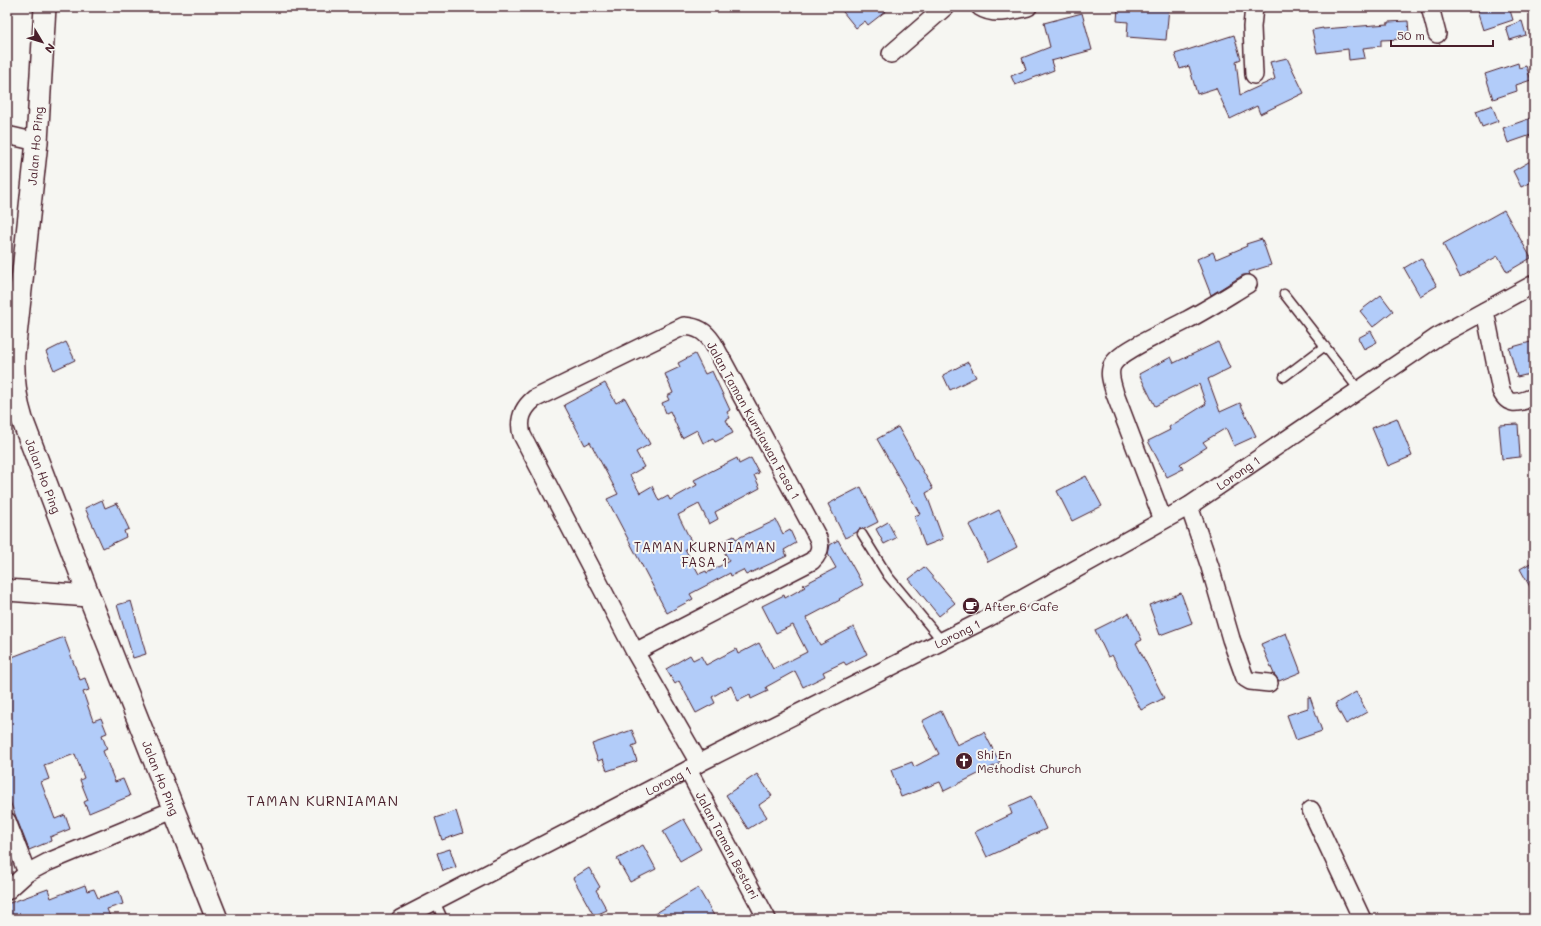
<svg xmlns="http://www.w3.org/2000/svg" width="1541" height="926" font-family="Mali,sans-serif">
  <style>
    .building { fill: #b2ccf9; stroke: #4a1f2b }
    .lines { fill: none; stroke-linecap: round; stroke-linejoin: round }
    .service-casing { stroke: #4a1f2b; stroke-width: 11 }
    .minor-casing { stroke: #4a1f2b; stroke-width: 20 }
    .tertiary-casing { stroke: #4a1f2b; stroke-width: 24 }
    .service { stroke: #f6f6f2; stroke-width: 8 }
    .minor { stroke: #f6f6f2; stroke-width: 17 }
    .tertiary { stroke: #f6f6f2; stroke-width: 21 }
    .labels { text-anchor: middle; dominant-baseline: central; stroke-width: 4; stroke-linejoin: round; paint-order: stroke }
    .street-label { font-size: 12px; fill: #4a1f2b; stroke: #f6f6f2 }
    .poi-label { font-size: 12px; fill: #4a1f2b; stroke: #f6f6f2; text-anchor: start }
    .neighbourhood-label { font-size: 13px; letter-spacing: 1px; fill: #4a1f2b; stroke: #f6f6f2 }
    .quarter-label { font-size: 14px; letter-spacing: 1px; fill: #4a1f2b; stroke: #f6f6f2 }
  </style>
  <rect width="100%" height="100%" fill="#f6f6f2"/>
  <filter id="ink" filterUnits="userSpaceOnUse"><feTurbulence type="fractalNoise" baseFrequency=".025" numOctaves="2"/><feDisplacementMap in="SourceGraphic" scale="8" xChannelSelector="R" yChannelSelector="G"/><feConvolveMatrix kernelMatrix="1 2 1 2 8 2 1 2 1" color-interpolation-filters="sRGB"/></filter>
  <g filter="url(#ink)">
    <path class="building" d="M839 7H891L868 25 865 21 856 28Z
      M1118 7H1169L1166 40 1127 37 1128 22 1117 21Z
      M1488 7H1509L1513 20 1483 30 1477 11Z
      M1082 13 1092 50 1051 61 1054 70 1015 85 1011 76 1026 70 1022 58 1050 47 1044 23Z
      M1408 21 1409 33H1404V39L1381 40V46L1363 48 1365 58 1349 60 1348 49 1317 53 1312 30 1323 28V29L1388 24V22Z
      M1522 21 1526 35 1510 40 1506 27Z
      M1234 35 1241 59 1236 61 1240 95 1275 79 1270 62 1287 58 1304 93 1260 114 1257 106 1230 119 1216 88 1197 94 1189 66 1180 69 1175 54Z
      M1518 63 1519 68 1526 66 1531 80 1516 85 1517 91 1493 99 1485 74Z
      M1492 105 1498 121 1482 127 1476 111Z
      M1534 117V134L1508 143 1503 128Z
      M1534 159V181L1521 187 1513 171Z
      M1504 210 1531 258 1507 272 1498 256 1460 277 1443 244Z
      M1262 239 1271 265 1249 272 1250 275H1243L1211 295 1197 259 1213 252 1216 259 1247 246 1246 244Z
      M1421 258 1437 286 1420 296 1404 268Z
      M1381 295 1393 311 1373 327 1360 311Z
      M1371 331 1377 342 1364 349 1358 338Z
      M1534 341V373L1517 377 1509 348Z
      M66 342 75 360 54 370 46 352Z
      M1218 342 1230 368 1208 379 1220 412 1240 403 1256 436 1234 446 1226 428 1203 442 1207 447 1180 464 1183 469 1167 477 1148 441 1170 430 1169 427 1206 404 1199 384 1155 406 1139 374 1171 357 1174 363Z
      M695 354 705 374 712 371 730 410 727 412 730 418 726 420 733 433 715 442 713 438 703 443 697 430 682 438 670 411 666 413 662 403 669 400 667 396 673 393 665 374 680 367 678 363Z
      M968 362 976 377 950 390 943 375Z
      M605 383 616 403 625 398 650 444 636 452 644 467 630 475 640 493 652 486 659 501 668 496 670 500 697 485 694 480 737 458 739 464 751 458 759 473 754 475 760 488 715 512 718 519 709 524 699 504 678 515 693 545 685 549 699 574 706 571 707 573 729 561 720 543 734 536 736 539 776 520 783 534 790 530 796 543 784 550 787 556 746 575 743 570 731 576 730 573 690 594 693 599 667 613 607 499 618 494 590 442 585 445 564 405Z
      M1397 418 1412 456 1388 466 1372 428Z
      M1518 424 1520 457 1502 459 1499 425Z
      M898 427 933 489 926 493 943 539 925 546 914 516 920 514 877 439Z
      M1086 476 1102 506 1072 521 1057 491Z
      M861 487 878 522 864 529H859L857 532 845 538 828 504Z
      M102 500 105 508 117 503 129 529 124 531 126 537 103 548 85 508Z
      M999 510 1017 547 988 562 969 525Z
      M888 522 896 538 884 544 876 529Z
      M838 540 863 585 839 599 840 600 806 618 820 645 854 627 867 654 846 665 844 662 823 672 825 676 803 687 795 671 766 687 768 691 751 699 750 695 738 701 731 686 712 697 715 703 696 713 679 681 675 684 666 669 690 655 693 660 701 656 706 665 736 649 738 654 759 643 773 669 807 652 793 625 776 633 762 606 784 595 785 598 805 587 803 585 836 568 828 554 830 545Z
      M1534 561V594L1520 569Z
      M924 567 955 603 939 616 909 579Z
      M1181 593 1192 623 1160 635 1149 605Z
      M131 601 146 654 133 658 117 605Z
      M1129 613 1142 640 1136 643 1164 698 1141 710 1112 655 1108 657 1095 630Z
      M1286 633 1301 672 1279 681 1274 674 1261 644Z
      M64 637 80 680 85 678 89 690 83 692 93 721 101 718 107 733 102 735 107 749 103 751 115 782 123 779 130 796 89 813 84 802 88 800 80 780 84 778 75 754 44 765 49 779 41 782 55 819 65 815 70 829 50 837 51 841 29 850 7 794V659Z
      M1356 692 1367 712 1346 724 1335 704Z
      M1308 697H1310L1322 731 1296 740 1287 715 1308 708Z
      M941 711 957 745 984 732 1000 763 944 791 940 782 901 797 891 770 912 762 914 767 939 754 922 721Z
      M632 730 637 744 632 746 637 761 607 771 603 759 598 761 592 744Z
      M757 774 772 796 759 805 767 817 748 829 726 795Z
      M1031 796 1046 829 1008 846 1009 847 987 857 975 832 1012 814 1009 806Z
      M456 811 463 833 442 840 435 818Z
      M684 819 701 849 680 861 663 831Z
      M643 845 656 869 630 882 617 859Z
      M450 849 456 867 443 871 437 853Z
      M589 868 600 887 596 890 607 910 594 916 573 878Z
      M85 885 87 891 94 889 98 898 119 891 123 904 107 909 111 919H7V904L48 889 51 898Z
      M698 888 716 919H646Z"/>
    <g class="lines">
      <defs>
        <path id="service" d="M1284 294 1359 390
          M1284 377 1325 346
          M862 534 888 576 942 641
          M435 901 443 919"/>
        <g id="minor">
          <path d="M980 7C994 16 1012 11 1028 7"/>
          <path d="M1430 7 1437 34"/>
          <path d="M891 54 945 7"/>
          <path d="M1254 75 1252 27 1254 7"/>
          <path d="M7 135 37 142"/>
          <path d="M1485 311 1501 391C1509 408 1520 402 1534 397"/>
          <path d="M1189 506 1210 567 1231 639 1245 678 1250 681 1269 683"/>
          <path d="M1163 520 1115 394C1113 385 1107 373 1113 364 1121 350 1171 329 1187 320 1208 309 1228 296 1248 284"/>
          <path d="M635 652 812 561C820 553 822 546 817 536L713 343C705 331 698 327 684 326L534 399C522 409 518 420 522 435L635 652 699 763"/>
          <path id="s1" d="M688 770 767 919"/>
          <path d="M1311 810 1362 919"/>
          <path d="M7 821 27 873"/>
          <path d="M7 891 27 873 48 862 173 810"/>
          <path id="s2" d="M400 919 688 770 699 763 988 618 1189 506 1437 337 1534 284"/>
        </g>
        <g id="tertiary">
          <path id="s3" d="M45 7 37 142 14 354C13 377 15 397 22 419L89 596 217 919"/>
          <path d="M7 590 89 596"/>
        </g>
      </defs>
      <use href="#service" class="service-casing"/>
      <use href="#minor" class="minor-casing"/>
      <use href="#tertiary" class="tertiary-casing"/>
      <use href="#service" class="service"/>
      <use href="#minor" class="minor"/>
      <use href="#tertiary" class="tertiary"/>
    </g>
  </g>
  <defs>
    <symbol id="cafe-disc" viewBox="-11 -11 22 22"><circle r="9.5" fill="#4a1f2b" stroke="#f6f6f2"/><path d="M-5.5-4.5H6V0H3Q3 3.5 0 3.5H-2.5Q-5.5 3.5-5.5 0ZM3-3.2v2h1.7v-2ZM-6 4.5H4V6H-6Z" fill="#fff"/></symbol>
    <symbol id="church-disc" viewBox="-11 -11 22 22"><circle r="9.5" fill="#4a1f2b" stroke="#f6f6f2"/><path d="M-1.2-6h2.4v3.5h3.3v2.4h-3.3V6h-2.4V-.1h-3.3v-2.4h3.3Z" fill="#fff"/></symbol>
  </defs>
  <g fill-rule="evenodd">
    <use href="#cafe-disc" x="961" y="596" width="20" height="20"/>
    <use href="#church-disc" x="954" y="751" width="20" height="20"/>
  </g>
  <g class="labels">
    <g class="street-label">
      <text transform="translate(35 146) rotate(-85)">Jalan Ho Ping</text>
      <text transform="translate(754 420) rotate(61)">Jalan Taman Kurniawan Fasa 1</text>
      <text stroke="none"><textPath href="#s2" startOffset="950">Lorong 1</textPath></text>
      <text stroke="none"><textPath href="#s3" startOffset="475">Jalan Ho Ping</textPath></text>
      <text stroke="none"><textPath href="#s2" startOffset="626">Lorong 1</textPath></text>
      <text stroke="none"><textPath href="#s3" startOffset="799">Jalan Ho Ping</textPath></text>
      <text stroke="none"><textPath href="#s2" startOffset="302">Lorong 1</textPath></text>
      <text stroke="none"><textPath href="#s1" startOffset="85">Jalan Taman Bestari</textPath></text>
    </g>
    <g class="poi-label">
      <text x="984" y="606">After 6 Cafe</text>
      <text x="977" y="754">Shi En<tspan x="977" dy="14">Methodist Church</tspan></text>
    </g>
    <g class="neighbourhood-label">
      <text x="705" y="546">TAMAN KURNIAMAN<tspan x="705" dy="15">FASA 1</tspan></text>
    </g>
    <g class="quarter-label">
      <text x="323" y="800">TAMAN KURNIAMAN</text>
    </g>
  </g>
  <rect width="1541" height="926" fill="none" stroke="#f6f6f2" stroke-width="24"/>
  <rect x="12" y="12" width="1517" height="902" fill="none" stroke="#4a1f2b" stroke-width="1.5" filter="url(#ink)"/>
  <g transform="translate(42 42) rotate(128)" stroke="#f6f6f2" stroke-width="3" paint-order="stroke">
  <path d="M0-3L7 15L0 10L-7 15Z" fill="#4a1f2b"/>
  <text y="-6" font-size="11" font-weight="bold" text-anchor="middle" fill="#4a1f2b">N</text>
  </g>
  <path d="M1391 40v6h102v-6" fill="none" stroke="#4a1f2b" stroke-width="2"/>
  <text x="1397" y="40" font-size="12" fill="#4a1f2b" stroke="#f6f6f2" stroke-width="3" paint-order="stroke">50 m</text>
</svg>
